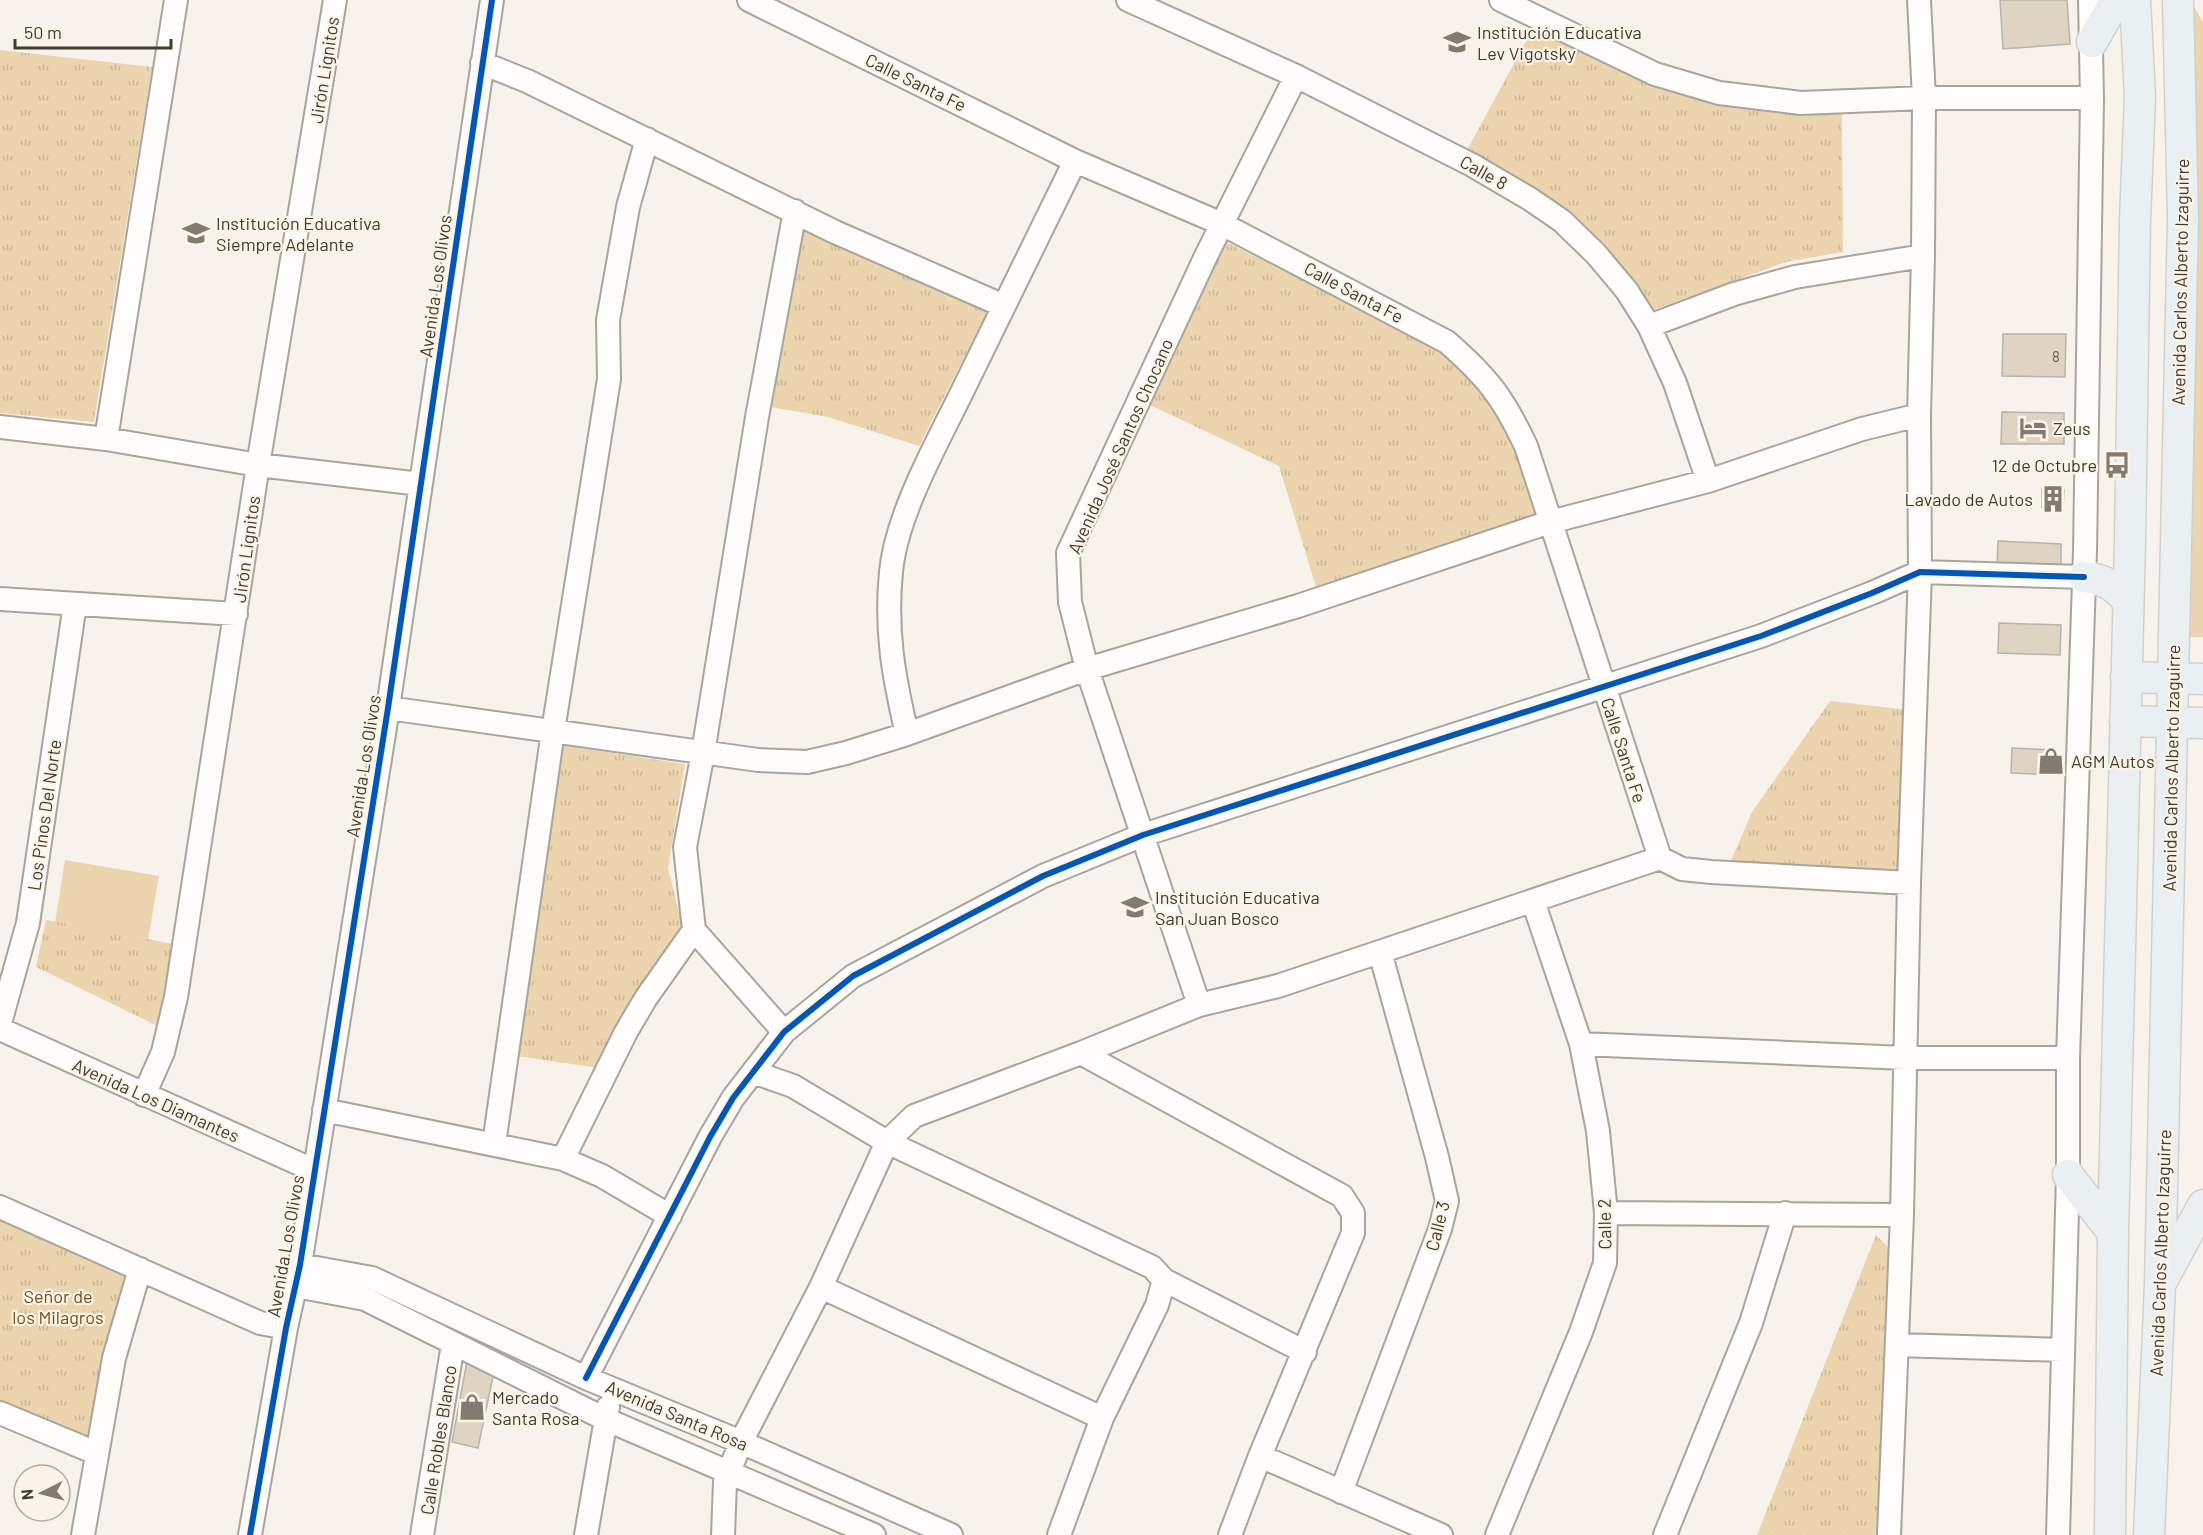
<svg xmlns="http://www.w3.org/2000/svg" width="2203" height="1535" font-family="Barlow,sans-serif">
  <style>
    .green { fill: #ebd4ae }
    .park { fill: url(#park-tufts) }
    .building { fill: #ded4c1; stroke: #b8b3aa; stroke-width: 1.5 }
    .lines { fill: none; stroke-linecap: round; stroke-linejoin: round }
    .minor-casing { stroke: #a9a49c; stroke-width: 26 }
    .major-casing { stroke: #d3d0ca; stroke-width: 33 }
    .minor { stroke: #fefdfc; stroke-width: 22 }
    .major { stroke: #eaeff2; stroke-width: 30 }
    .cycleway-casing { stroke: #fcf4e8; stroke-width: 10 }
    .cycleway { stroke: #0057b8; stroke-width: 6 }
    .labels { text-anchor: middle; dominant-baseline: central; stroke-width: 4.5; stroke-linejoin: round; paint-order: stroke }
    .number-label { font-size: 15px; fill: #6a6154 }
    .poi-label { font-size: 18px; fill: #433b2f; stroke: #fcf4e8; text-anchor: start }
    .street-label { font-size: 18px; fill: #433b2f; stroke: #fcf4e8 }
    .park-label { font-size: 18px; fill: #715114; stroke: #fcf4e8 }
  </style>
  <defs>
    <pattern id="park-tufts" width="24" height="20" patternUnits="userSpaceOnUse" patternTransform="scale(1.5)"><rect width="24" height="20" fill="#ebd4ae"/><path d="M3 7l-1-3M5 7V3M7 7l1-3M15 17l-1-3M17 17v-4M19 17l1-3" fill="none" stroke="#cbb796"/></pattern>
  </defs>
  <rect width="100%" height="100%" fill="#f7f3ec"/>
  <path class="green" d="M2191 2 2203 22V637H2186Z
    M65 860 159 876 148 939 55 923Z"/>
  <path class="park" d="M1533 28C1590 54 1645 84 1706 100 1750 112 1796 114 1842 114L1843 252 1786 262 1649 311 1630 283 1465 154Z
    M0 50 152 67 94 422 0 413Z
    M803 223 988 310 919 446 828 417 771 407Z
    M1224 241 1434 345C1443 352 1452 358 1460 365 1504 405 1520 464 1538 518L1317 590 1279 466 1150 405Z
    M1830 701 1909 710 1900 872 1730 863 1752 812Z
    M560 745 685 764 668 868 683 929 599 1068 517 1056Z
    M46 920 184 946 168 1031 36 967Z
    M0 1218 128 1273 90 1439 0 1402Z
    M1876 1235 1889 1248 1877 1535H1757Z"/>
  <path class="building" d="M2000 0H2067L2070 44 2003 49Z
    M2003 334H2066L2065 377 2002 376Z
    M2002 412 2064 413V444H2001Z
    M2042 489 2064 490 2063 508 2042 507Z
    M1998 541 2061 544V570L1997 568Z
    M1999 623 2061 625 2060 655 1998 653Z
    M2012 748 2056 750 2055 775 2011 773Z
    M467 1361 494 1372 478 1448 452 1442Z"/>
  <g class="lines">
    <defs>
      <path id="minor" d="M749 0 1075 161 1222 224 1447 342C1487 377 1503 397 1526 446L1660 858
        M1128 0 1296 76 1472 165 1530 199 1562 221 1596 254 1627 291 1649 326 1675 383 1708 481
        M1501 0 1655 74 1719 93 1801 103 1924 98H2092
        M482 63 527 81 835 232 1004 306
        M1649 326 1734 294 1795 277 1923 256
        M0 427 106 439 258 465 421 484
        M106 439 176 0
        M0 599 236 614
        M388 708 758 760 807 762 846 753 907 734 1087 669 1298 606 1550 522 1708 481 1862 429 1919 415
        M907 734C894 678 885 631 891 572 896 516 936 445 961 394 999 316 1037 239 1075 161
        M1199 1005 1087 669 1070 602 1068 553 1205 258 1296 76
        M0 1023 28 923 75 604
        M0 1029 313 1170
        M784 1032 694 930 685 847 703 753 757 417 795 211
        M1581 1044 1905 1058H2068
        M1081 1053 1342 1196 1353 1213V1233L1260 1456 1230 1535
        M753 1072 793 1086 887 1142 1152 1267 1164 1280 1305 1352
        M144 1095 163 1052 176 997 258 465 335 0
        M324 1110 563 1159 602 1176 670 1216
        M494 1144 553 731 609 379 608 320 628 207 647 139
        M563 1159 626 1032 646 998 694 930
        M0 1207 260 1323 286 1328
        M1606 1213 1902 1215
        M300 1265 372 1278 586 1378 741 1442 951 1535
        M296 1286 365 1299 605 1419 874 1535
        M821 1287 1102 1418
        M1897 1345 2063 1350
        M586 1378 710 1137 733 1098 784 1032 853 976 1043 876 1143 835 1761 636 1872 593 1920 572 2084 577
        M0 1413 96 1453
        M1260 1456 1441 1535
        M1341 1492 1440 1229 1447 1201 1437 1157 1380 952
        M83 1535 114 1358 140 1269
        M250 1535 286 1328 300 1265 388 708 492 0
        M422 1535 453 1344
        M586 1535 608 1407
        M723 1535 725 1482 741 1442 821 1287 887 1142 914 1116 1081 1053 1199 1005 1278 986 1660 858 1682 869 1711 872 1909 883
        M1059 1535 1102 1418 1157 1305 1164 1280
        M1497 1535 1581 1332 1605 1263 1606 1213 1598 1131 1581 1044 1533 901
        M1665 1535 1751 1323 1785 1213
        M1889 1535 1902 1215 1909 883 1920 572 1919 415 1923 256 1924 98 1919 0
        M2058 1535 2068 1175V1058L2085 551 2092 98 2090 0"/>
      <path id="major" d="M2092 42 2116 0
        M2084 577C2104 579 2115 586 2128 601
        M2126 677 2203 679
        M2125 721 2203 723
        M2068 1175 2113 1233
        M2163 1279 2203 1205
        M2110 1535 2113 1233 2130 541 2135 219 2140 97 2135 0
        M2149 1535 2160 1285 2183 218 2178 0"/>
    </defs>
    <use href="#minor" class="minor-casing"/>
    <use href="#major" class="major-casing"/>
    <use href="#minor" class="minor"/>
    <use href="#major" class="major"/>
    <defs>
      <path id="cycleway" d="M586 1378 710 1137 733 1098 784 1032 853 976 1043 876 1143 835 1761 636 1872 593 1920 572 2084 577
        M250 1535 286 1328 300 1265 388 708 492 0"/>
    </defs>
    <use href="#cycleway" class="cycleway-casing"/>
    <use href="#cycleway" class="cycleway"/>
  </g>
  <defs>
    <symbol id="school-bare" viewBox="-9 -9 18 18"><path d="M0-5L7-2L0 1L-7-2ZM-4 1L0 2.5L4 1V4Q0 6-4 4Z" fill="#827b71" stroke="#fcf4e8" stroke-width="2.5" paint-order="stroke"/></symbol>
    <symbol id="hotel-bare" viewBox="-9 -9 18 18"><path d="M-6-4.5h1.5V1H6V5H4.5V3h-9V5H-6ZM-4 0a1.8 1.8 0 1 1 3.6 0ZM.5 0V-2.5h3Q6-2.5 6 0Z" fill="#827b71" stroke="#fcf4e8" stroke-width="2.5" paint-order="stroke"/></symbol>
    <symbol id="bus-bare" viewBox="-9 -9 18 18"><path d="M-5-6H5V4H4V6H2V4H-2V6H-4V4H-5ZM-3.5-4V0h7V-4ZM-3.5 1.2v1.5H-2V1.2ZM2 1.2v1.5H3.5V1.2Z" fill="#827b71" stroke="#fcf4e8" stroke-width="2.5" paint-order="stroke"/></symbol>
    <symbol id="building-bare" viewBox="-9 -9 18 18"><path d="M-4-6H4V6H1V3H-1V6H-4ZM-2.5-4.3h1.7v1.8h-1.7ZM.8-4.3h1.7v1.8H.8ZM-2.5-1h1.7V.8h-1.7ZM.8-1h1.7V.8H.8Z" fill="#827b71" stroke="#fcf4e8" stroke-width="2.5" paint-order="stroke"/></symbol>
    <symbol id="shop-bare" viewBox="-9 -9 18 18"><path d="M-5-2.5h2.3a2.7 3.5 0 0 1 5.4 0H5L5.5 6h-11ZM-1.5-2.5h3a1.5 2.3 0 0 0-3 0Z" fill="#827b71" stroke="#fcf4e8" stroke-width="2.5" paint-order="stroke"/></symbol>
  </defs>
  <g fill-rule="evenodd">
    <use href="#school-bare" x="1438" y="23" width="38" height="38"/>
    <use href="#school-bare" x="177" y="214" width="38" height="38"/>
    <use href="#hotel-bare" x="2014" y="409" width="38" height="38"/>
    <use href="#bus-bare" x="2098" y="446" width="38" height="38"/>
    <use href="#building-bare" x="2034" y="480" width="38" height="38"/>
    <use href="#shop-bare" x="2032" y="742" width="38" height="38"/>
    <use href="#school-bare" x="1116" y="888" width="38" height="38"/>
    <use href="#shop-bare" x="453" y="1388" width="38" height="38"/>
  </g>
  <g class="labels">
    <g class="number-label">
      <text x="2056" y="356">8</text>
    </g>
    <g class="poi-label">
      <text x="1477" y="32">Institución Educativa<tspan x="1477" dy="21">Lev Vigotsky</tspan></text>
      <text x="216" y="223">Institución Educativa<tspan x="216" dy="21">Siempre Adelante</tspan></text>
      <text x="2053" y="428">Zeus</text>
      <text x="2097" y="465" text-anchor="end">12 de Octubre</text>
      <text x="2033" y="499" text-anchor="end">Lavado de Autos</text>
      <text x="2071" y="761">AGM Autos</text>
      <text x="1155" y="897">Institución Educativa<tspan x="1155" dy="21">San Juan Bosco</tspan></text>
      <text x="492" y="1397">Mercado<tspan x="492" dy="21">Santa Rosa</tspan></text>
    </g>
    <g class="street-label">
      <text transform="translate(324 70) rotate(-81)">Jirón Lignitos</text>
      <text transform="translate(916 82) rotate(26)">Calle Santa Fe</text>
      <text transform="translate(1484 172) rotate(29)">Calle 8</text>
      <text transform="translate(2180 282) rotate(-89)">Avenida Carlos Alberto Izaguirre</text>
      <text transform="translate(435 286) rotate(-82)">Avenida Los Olivos</text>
      <text transform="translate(1354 292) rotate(28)">Calle Santa Fe</text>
      <text transform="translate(1120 446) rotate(-66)">Avenida José Santos Chocano</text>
      <text transform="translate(246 549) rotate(-82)">Jirón Lignitos</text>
      <text transform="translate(1624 750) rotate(72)">Calle Santa Fe</text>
      <text transform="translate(363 766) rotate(-81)">Avenida Los Olivos</text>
      <text transform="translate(2171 768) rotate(-89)">Avenida Carlos Alberto Izaguirre</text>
      <text transform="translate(44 815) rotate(-82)">Los Pinos Del Norte</text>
      <text transform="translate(156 1100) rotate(24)">Avenida Los Diamantes</text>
      <text transform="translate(1604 1224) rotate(-91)">Calle 2</text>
      <text transform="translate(1437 1226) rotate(-76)">Calle 3</text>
      <text transform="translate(285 1246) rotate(-80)">Avenida Los Olivos</text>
      <text transform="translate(2160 1253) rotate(-88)">Avenida Carlos Alberto Izaguirre</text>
      <text transform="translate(677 1415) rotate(23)">Avenida Santa Rosa</text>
      <text transform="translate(438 1440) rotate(-81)">Calle Robles Blanco</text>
    </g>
    <g class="park-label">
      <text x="58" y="1296">Señor de<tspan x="58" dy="21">los Milagros</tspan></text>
    </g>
  </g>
  <g transform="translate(42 1493) rotate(264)"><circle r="28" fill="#fcf4e8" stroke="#b2aa9e" stroke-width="1.5"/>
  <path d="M0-4.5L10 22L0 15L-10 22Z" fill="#827b71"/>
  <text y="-9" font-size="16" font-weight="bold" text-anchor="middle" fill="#433b2f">N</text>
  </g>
  <path d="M15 39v9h156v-9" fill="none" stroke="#433b2f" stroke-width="3"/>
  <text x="24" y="39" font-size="18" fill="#433b2f" stroke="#fcf4e8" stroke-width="4.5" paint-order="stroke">50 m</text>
</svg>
